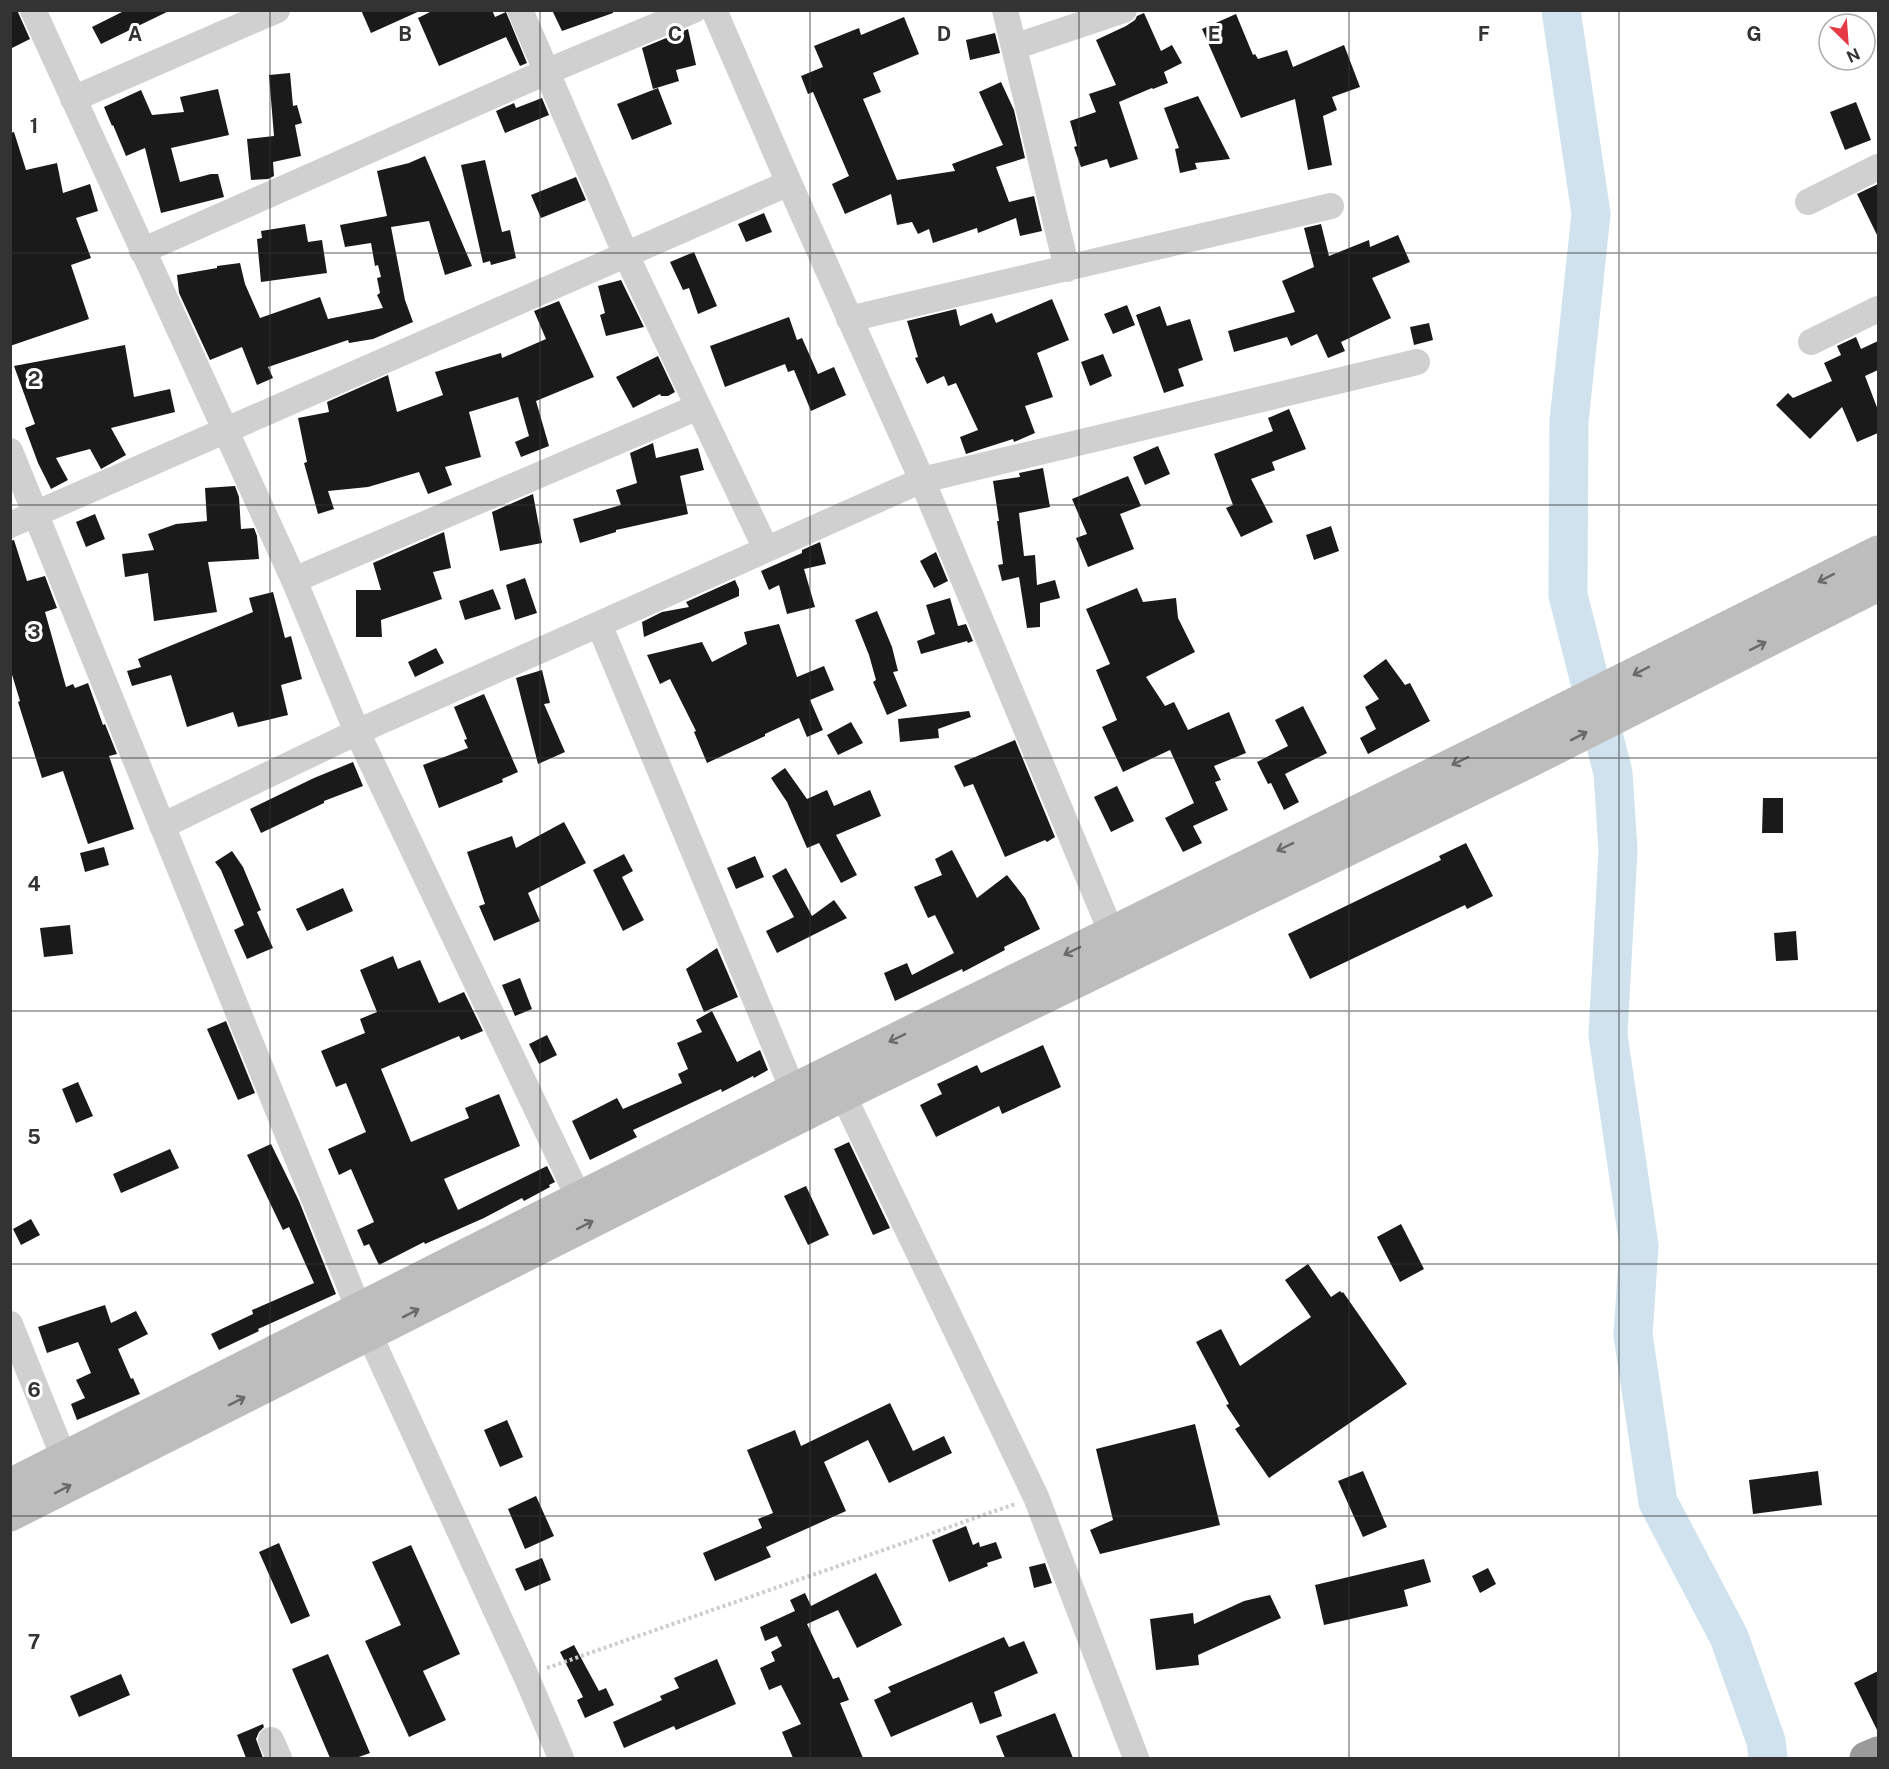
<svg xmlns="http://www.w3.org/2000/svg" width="1889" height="1769" font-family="'Public Sans',sans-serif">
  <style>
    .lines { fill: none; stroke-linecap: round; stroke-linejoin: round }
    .river { stroke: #cfe2ee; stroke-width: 39 }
    .building { fill: #1a1a1a }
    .path { stroke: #cdcdcd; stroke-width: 4; stroke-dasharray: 3 3; stroke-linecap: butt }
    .street { stroke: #d0d0d0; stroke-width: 26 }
    .secondary { stroke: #bdbdbd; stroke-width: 33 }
    .highway { stroke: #9a9a9a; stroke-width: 33 }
    .oneway { stroke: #6a6a6a }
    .grid { fill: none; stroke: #333; stroke-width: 1.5; stroke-opacity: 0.55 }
    .grid-label { font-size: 20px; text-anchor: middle; font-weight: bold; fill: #333; stroke: #fff; stroke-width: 6; stroke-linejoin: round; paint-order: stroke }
  </style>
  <rect width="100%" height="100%" fill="#fff"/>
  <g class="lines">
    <path class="river" d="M1561 10 1591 214 1569 421 1568 595 1613 773 1618 850 1608 1035 1639 1246 1633 1335 1658 1502 1729 1637 1766 1741 1768 1758"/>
  </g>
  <path class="building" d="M10 10H17L30 39 10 49Z
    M126 10H171L101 44 92 27Z
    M361 10H422L371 33Z
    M434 10H492L495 17 506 12 527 63 520 66 506 37 439 66 418 18Z
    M552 10H613V13L562 31Z
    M1144 13 1161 51 1172 45 1182 63 1164 72 1168 83 1153 89 1152 88 1119 102 1138 159 1110 168 1107 159 1081 167 1074 147 1077 146 1070 121 1096 112 1089 94 1116 85 1096 40 1126 26 1135 20 1137 16Z
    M1236 14 1253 55 1255 54 1258 59 1287 50 1293 67 1344 45 1360 87 1332 97 1337 110 1323 116 1332 165 1308 170 1295 99 1241 118 1202 29Z
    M904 17 919 54 873 73 881 92 863 99 897 180 955 171 952 164 1003 145 979 92 1001 82 1014 110 1025 158 996 167 1009 202 1034 196 1042 231 1020 236 1016 218 978 233 977 228 933 243 929 229 918 234 912 222 897 225 891 194 845 214 832 184 849 176 813 92 808 94 801 76 823 67 814 46 859 28 861 35Z
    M688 29 696 65 676 70 679 81 653 89 642 48Z
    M995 33 1000 53 970 60 966 40Z
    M290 73 293 106 297 105 302 123 295 125 301 156 273 162 274 176 268 179 251 180 247 139 274 136 269 75Z
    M658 88 672 124 632 140 617 104Z
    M218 89 229 135 171 148 180 182 211 174H218L224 197 161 213 145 148 126 156 113 125 112 126 104 107 141 90 152 115 184 112 180 97Z
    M1198 96 1230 159 1195 163 1197 169 1180 173 1175 149 1179 148 1164 108Z
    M542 98 549 115 505 133 496 111 514 103 516 108Z
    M1856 102 1871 140 1845 150 1830 112Z
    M14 132 26 170 57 163 63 193 90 184 98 211 76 218 91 258 71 265 89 319 10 346V133Z
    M425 156 472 266 445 275 429 221 391 227 405 300 413 322 373 339 349 343 348 340 268 367 273 378 257 385 242 347 210 360 179 293 177 275 217 268V266L240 263 245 284 260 318 320 297 328 319 383 308 377 295 380 293 377 278 381 277 378 265 375 266 371 243 345 247 340 225 387 216 377 171 409 163Z
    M485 160 502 232 510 230 516 258 491 265 490 261 483 263 461 165Z
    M576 177 586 200 541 218 531 195Z
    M1878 184V237L1857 194Z
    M764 213 772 232 746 242 738 224Z
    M305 224 308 242 322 240 327 273 261 282 257 239 262 238 261 231Z
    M1321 224 1329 256 1369 240 1370 247 1398 235 1410 262 1372 278 1391 318 1341 342 1345 351 1328 358 1317 334 1291 346 1287 337 1234 352 1228 331 1295 312 1282 281 1314 267 1304 228Z
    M694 252 717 306 698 314 689 288 683 290 670 262Z
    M621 280 644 327 606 336 600 315 605 313 598 286Z
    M1052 299 1069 340 1037 353 1053 397 1025 406 1035 433 1014 442 1013 439 966 454 960 437 978 430 956 383 948 386 944 376 927 384 915 358 918 357 907 321 956 309 960 326 992 313 996 323Z
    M559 301 594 377 536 401 549 446 521 457 515 442 529 436 518 397 469 412 481 457 445 467 452 485 428 494 419 472 368 487 328 491 334 509 318 514 304 463 307 462 298 418 329 412 327 402 388 375 397 412 443 395 435 372 501 353 502 358 546 339 534 311Z
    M1127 305 1135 325 1113 334 1104 314Z
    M1160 306 1167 326 1190 319 1203 360 1178 369 1184 386 1164 393 1136 315Z
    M789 317 797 340 802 338 818 374 834 367 846 395 811 411 794 370 788 372 785 364 725 387 710 346Z
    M1429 323 1433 340 1414 345 1410 327Z
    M1856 337 1861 349 1878 341V370L1865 376 1878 410V433L1857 442 1842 407 1810 439 1776 405 1788 393 1793 398 1832 381 1824 363 1841 355 1837 346Z
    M125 345 134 397 170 389 175 412 111 428 126 455 101 469 90 449 56 458 68 480 51 489 38 463 25 428 35 424 14 366Z
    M1103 354 1112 376 1090 386 1081 362Z
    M658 356 675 392 668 396H661L660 394 633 408 616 377Z
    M1289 409 1306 449 1272 462 1275 470 1251 479 1273 522 1241 537 1226 508 1233 505 1214 454 1273 431 1268 418Z
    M653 443 656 458 698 448 704 470 680 476 688 514 616 530V532L580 543 573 519 621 505 616 490 637 483 630 453Z
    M1158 446 1170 474 1145 485 1133 457Z
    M1043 468 1050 507 1019 513 1024 556 1035 555 1037 585 1055 580 1060 598 1040 603V627L1027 628 1019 577 1002 581 998 565 1003 564 997 521H999L993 481 1020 477 1019 473Z
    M1128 476 1141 506 1120 514 1134 549 1088 567 1076 538 1087 534 1072 499Z
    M235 486 239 497 241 529 254 528 257 536 259 559 208 562 217 612 154 621 148 573 125 577 122 554 154 550 148 534 176 524 207 521 205 488Z
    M533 494 542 543 500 551 492 512Z
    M95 514 105 539 86 547 76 522Z
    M1331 526 1339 551 1314 560 1306 535Z
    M444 532 451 568 433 572 442 599 381 620 382 637H356V590H381L373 563Z
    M14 540 27 581 45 576 57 608 45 612 66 687 73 684 75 688 88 683 103 725 105 724 117 754 109 756 134 829 88 844 63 771 42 778 18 702 20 701 10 668V541Z
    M820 542 826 564 804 569 815 607 787 614 779 585 769 590 761 571 802 553V550Z
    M936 552 948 581 934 588 920 561Z
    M525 578 537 613 515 620 506 585Z
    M735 580 739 589V596L644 637 642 622 662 612 689 607 686 602Z
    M1137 588 1143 602 1176 598 1178 618 1195 652 1146 677 1165 706 1174 702 1188 730 1229 712 1246 753 1214 766 1221 780 1215 782 1228 810 1193 826 1202 843 1183 852 1165 818 1194 803 1170 750 1123 772 1102 727 1117 720 1096 670 1110 664 1086 609Z
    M493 589 501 609 465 620 459 601Z
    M273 592 285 638 291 636 302 679 281 685 288 715 238 727 233 712 187 727 171 675 132 686 127 671 141 667 138 659 253 612 249 598Z
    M950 598 958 626 966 624 973 641 968 643 967 641 921 654 917 641 935 634 926 605Z
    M877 611 892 647 898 671 893 672 907 706 887 715 873 682 876 680 869 655 855 620Z
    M779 624 797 677 824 666 834 690 810 700 823 730 807 737 799 718 765 734V736L707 763 694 732 696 731 670 679 660 684 647 655 702 642 712 662 747 644 744 632Z
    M436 648 444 663 415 677 408 662Z
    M1386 659 1405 685 1410 683 1430 721 1368 754 1360 738 1376 729 1365 707 1379 699 1363 676Z
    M542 670 550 703 544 704 565 752 538 764 516 678Z
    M484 694 518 772 502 779 503 782 439 808 423 765 468 748 464 740 467 739 454 707Z
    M1303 706 1327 753 1285 774 1299 802 1284 810 1271 783 1268 784 1257 762 1288 746 1275 720Z
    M969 711 971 717 938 729 939 738 900 742 898 719Z
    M851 722 863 743 838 755 827 735Z
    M1015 740 1055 837 1047 842 1045 840 1005 857 973 784 964 787 954 766Z
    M353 762 363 786 324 801V803L261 833 250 809 314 778Z
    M785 768 807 799 827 790 834 806 870 790 881 816 836 835 857 875 841 883 819 843 807 848 787 802 771 778Z
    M1117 786 1134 821 1111 832 1094 797Z
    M1763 798H1783V833H1762Z
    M564 822 586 863 528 893 540 921 494 941 479 906 485 904 467 852 512 836 516 848Z
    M1466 843 1493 896 1467 909 1465 905 1310 979 1288 934 1441 860 1439 856Z
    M104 847 109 865 85 872 80 853Z
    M952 850 977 898 1007 875 1025 898 1040 929 1004 947 1005 950 963 972 962 969 895 1001 884 973 907 963 912 975 954 953 935 915 928 918 914 887 942 875 935 859Z
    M232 851 243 867 261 910 257 912 273 948 247 959 234 930 244 925 221 870 215 862Z
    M624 854 633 871 622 877 644 920 623 931 593 870Z
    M755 856 764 877 736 889 727 868Z
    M786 868 812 916 834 900 847 918 777 953 766 931 794 917 772 876Z
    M343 888 353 911 307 931 296 909Z
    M70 925 73 954 44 957 40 928Z
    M1796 931 1798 960 1776 961 1774 933Z
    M717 948 738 997 704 1012 686 969Z
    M393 956 398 969 420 960 439 1003 464 992 483 1031 461 1040 459 1036 381 1069 411 1142 469 1118 465 1108 499 1094 520 1146 444 1179 458 1210 547 1166 555 1182 549 1185 550 1187 524 1201 522 1198 484 1218 425 1244 424 1242 379 1265 369 1244 364 1246 357 1230 374 1222 351 1169 339 1175 328 1149 366 1132 346 1083 336 1087 321 1051 365 1033 360 1019 377 1012 360 970Z
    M520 978 532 1009 515 1016 502 985Z
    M712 1011 737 1062 760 1050 768 1070 754 1078 753 1076 722 1092 721 1089 633 1130 637 1137 590 1160 572 1121 617 1098 623 1109 682 1083 678 1074 688 1069 677 1043 702 1032 696 1020Z
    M226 1021 255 1093 238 1100 207 1029Z
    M547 1035 557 1055 539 1064 529 1044Z
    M1043 1045 1061 1087 1002 1114 999 1106 936 1137 920 1105 942 1094 937 1084 977 1065 981 1073Z
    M78 1082 93 1116 76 1123 62 1089Z
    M849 1142 890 1228 873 1235 834 1149Z
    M271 1144 299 1201 336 1294 258 1329 259 1331 219 1350 211 1334 253 1314 252 1310 314 1283 289 1227 283 1230 247 1155Z
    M170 1149 179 1168 121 1193 113 1174Z
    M806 1186 829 1235 808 1245 784 1196Z
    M31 1219 40 1235 21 1245 13 1229Z
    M1401 1224 1424 1269 1400 1282 1377 1237Z
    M1308 1264 1331 1297 1340 1291 1342 1293 1343 1292 1407 1384 1269 1478 1235 1429 1240 1426 1226 1405 1229 1404 1196 1342 1221 1329 1240 1366 1311 1317 1285 1280Z
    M105 1305 111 1323 136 1311 148 1334 118 1349 131 1379 133 1378 140 1394 77 1420 71 1404 85 1398 76 1380 91 1373 78 1342 47 1353 38 1327Z
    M890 1403 913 1451 944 1436 952 1453 889 1483 868 1440 824 1462 846 1511 766 1547 771 1557 715 1581 703 1553 762 1528 758 1519 773 1513 747 1450 795 1430 801 1446Z
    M507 1420 523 1457 500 1467 484 1430Z
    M1195 1424 1220 1525 1100 1554 1090 1530 1113 1520 1096 1449Z
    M1363 1471 1387 1527 1363 1537 1338 1481Z
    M1818 1471 1822 1505 1753 1514 1749 1480Z
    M536 1496 554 1536 525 1549 508 1509Z
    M966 1526 973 1545 979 1542 980 1547 996 1542 1002 1558 987 1563 988 1566 949 1582 932 1540Z
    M279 1543 310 1616 291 1624 259 1552Z
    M411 1545 460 1654 423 1671 446 1720 409 1737 365 1641 401 1625 372 1562Z
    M542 1558 551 1580 525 1591 515 1569Z
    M1424 1559 1431 1582 1404 1590 1408 1606 1324 1625 1315 1585Z
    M1045 1563 1052 1583 1034 1588 1029 1567Z
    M1488 1568 1496 1584 1480 1593 1472 1576Z
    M876 1573 902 1625 857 1648 838 1610 807 1624 833 1679 839 1677 849 1700 840 1703 863 1758H793L782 1732 801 1724 781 1685 769 1690 760 1668 775 1661 771 1652 782 1646 777 1636 765 1641 760 1627 795 1611 790 1600 805 1593 811 1606Z
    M1270 1595 1281 1618 1198 1655 1199 1665 1156 1670 1150 1619 1193 1613 1194 1624 1244 1601Z
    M1004 1637 1009 1647 1024 1641 1038 1673 994 1692 1002 1716 980 1724 972 1702 891 1737 874 1700 891 1692 888 1687Z
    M574 1645 599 1691 606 1688 614 1705 585 1718 577 1700 583 1697 560 1652Z
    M328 1654 370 1753 356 1758H330L292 1669Z
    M717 1659 736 1704 676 1730 674 1726 624 1748 613 1722 662 1700 660 1696 679 1688 674 1678Z
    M1878 1671V1732L1854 1683Z
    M121 1674 130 1695 79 1717 70 1696Z
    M1055 1713 1073 1758H1005L996 1736Z
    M263 1724 264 1727 259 1732 256 1739 263 1758H246L237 1735Z"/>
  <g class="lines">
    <path class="path" d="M547 1668 1015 1504"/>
    <path class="street" d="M33 10 294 580 357 732 579 1198
      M520 10 626 255 766 549
      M714 10 789 183 922 480 1118 948
      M1005 10 1067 269
      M1014 47 1124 10
      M73 99 277 10
      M1808 202 1878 167
      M142 251 546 72 694 10
      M849 319 1331 206
      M1811 342 1878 309
      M10 451 369 1334 526 1676 561 1758
      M10 525 789 183
      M294 580 698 407
      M599 624 793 1090
      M162 826 357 732 922 480 1417 362
      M843 1095 1036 1497 1136 1758
      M10 1324 64 1458
      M271 1740 279 1758"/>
    <path class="secondary" d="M10 1485 793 1090 1512 735 1878 552
      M10 1515 843 1095 1526 763 1878 585"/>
    <path class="highway" d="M1866 1758 1878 1753"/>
  </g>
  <defs><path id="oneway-shaft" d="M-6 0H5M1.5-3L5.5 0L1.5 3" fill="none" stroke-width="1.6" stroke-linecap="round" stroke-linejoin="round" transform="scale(1.5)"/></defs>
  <g class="oneway">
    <use href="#oneway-shaft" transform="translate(1826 578) rotate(153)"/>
    <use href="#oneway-shaft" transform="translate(1758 646) rotate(-27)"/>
    <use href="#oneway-shaft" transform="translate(1641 671) rotate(153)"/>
    <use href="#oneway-shaft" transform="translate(1579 736) rotate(-27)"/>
    <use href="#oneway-shaft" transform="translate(1460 761) rotate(154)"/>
    <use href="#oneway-shaft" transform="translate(1285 847) rotate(154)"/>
    <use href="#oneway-shaft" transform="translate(1072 951) rotate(154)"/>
    <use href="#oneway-shaft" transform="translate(897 1038) rotate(154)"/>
    <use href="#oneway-shaft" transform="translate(585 1225) rotate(-27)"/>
    <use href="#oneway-shaft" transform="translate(411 1313) rotate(-27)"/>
    <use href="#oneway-shaft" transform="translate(237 1401) rotate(-27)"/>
    <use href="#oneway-shaft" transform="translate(63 1489) rotate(-27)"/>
  </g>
  <path class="grid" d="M270 10V1758M540 10V1758M810 10V1758M1079 10V1758M1349 10V1758M1619 10V1758M10 253H1878M10 505H1878M10 758H1878M10 1011H1878M10 1264H1878M10 1516H1878"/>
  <g class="grid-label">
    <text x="135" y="41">A</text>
    <text x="405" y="41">B</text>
    <text x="675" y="41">C</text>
    <text x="944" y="41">D</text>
    <text x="1214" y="41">E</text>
    <text x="1484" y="41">F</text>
    <text x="1754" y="41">G</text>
    <text x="34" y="133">1</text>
    <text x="34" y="386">2</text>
    <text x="34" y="639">3</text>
    <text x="34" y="891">4</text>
    <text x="34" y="1144">5</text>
    <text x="34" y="1397">6</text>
    <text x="34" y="1649">7</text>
  </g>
  <rect width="1889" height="1769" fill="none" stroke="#333333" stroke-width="24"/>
  <g transform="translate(1847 42) rotate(155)"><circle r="28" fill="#ffffff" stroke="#adadad" stroke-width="1.5"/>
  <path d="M0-4.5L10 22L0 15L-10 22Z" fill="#e63946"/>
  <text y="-9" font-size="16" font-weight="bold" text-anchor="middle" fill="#333333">N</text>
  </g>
</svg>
